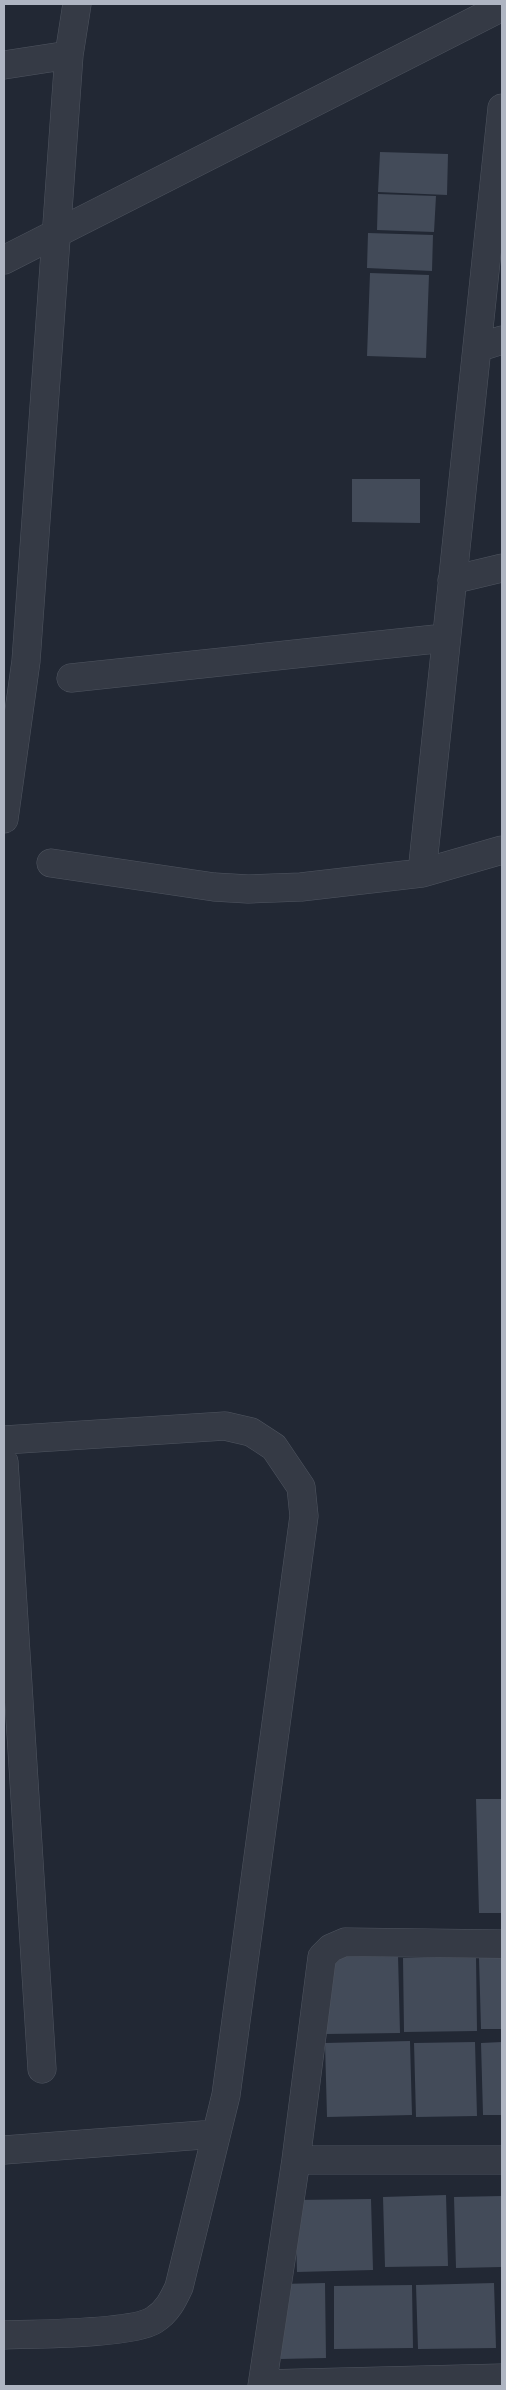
<svg xmlns="http://www.w3.org/2000/svg" width="506" height="2390" font-family="Commissioner,sans-serif">
  <style>
    .building { fill: #434b59 }
    .lines { fill: none; stroke-linecap: round; stroke-linejoin: round }
    .street-casing { stroke: #4f5560; stroke-width: 29 }
    .street { stroke: #353a45; stroke-width: 28 }
  </style>
  <rect width="100%" height="100%" fill="#222834"/>
  <path class="building" d="M380 152 448 154 447 195 378 192Z
    M378 194 436 196 434 232 377 230Z
    M368 233 433 235 432 271 367 268Z
    M370 273 429 275 426 358 367 356Z
    M352 479H420V523L352 522Z
    M476 1799H502V1913H479Z
    M398 1955 400 2033 326 2034 325 1957Z
    M476 1956 477 2031 404 2032 403 1958Z
    M479 1958H502V2029H481Z
    M410 2041 412 2115 327 2117 325 2043Z
    M475 2042 477 2116 416 2117 414 2043Z
    M502 2042V2115H483L481 2043Z
    M446 2195 448 2266 385 2267 383 2197Z
    M502 2196V2267L456 2268 454 2197Z
    M371 2199 373 2270 297 2272 295 2200Z
    M325 2283 326 2358 281 2359 280 2284Z
    M494 2283 496 2348 418 2349 416 2285Z
    M412 2285 413 2348 334 2349V2286Z"/>
  <g class="lines">
    <defs>
      <path id="street" d="M4 65 69 55
        M4 260 502 7
        M477 348 502 340
        M452 580 502 568
        M71 678 445 638
        M4 819 26 661 69 55 77 4
        M51 863 214 887 248 889 301 887 422 873 502 850
        M422 873 502 108
        M4 1440 225 1426 251 1432 274 1447 301 1487 304 1516 226 2095 179 2287C173 2300 167 2312 154 2320 133 2334 34 2334 4 2335
        M4 1462 42 2069
        M4 2150 216 2134
        M296 2160H502
        M263 2384 502 2378
        M262 2386 296 2160 322 1957 331 1948 345 1942 502 1944"/>
    </defs>
    <use href="#street" class="street-casing"/>
    <use href="#street" class="street"/>
  </g>
  <rect width="506" height="2390" fill="none" stroke="#afb5c2" stroke-width="10"/>
</svg>
